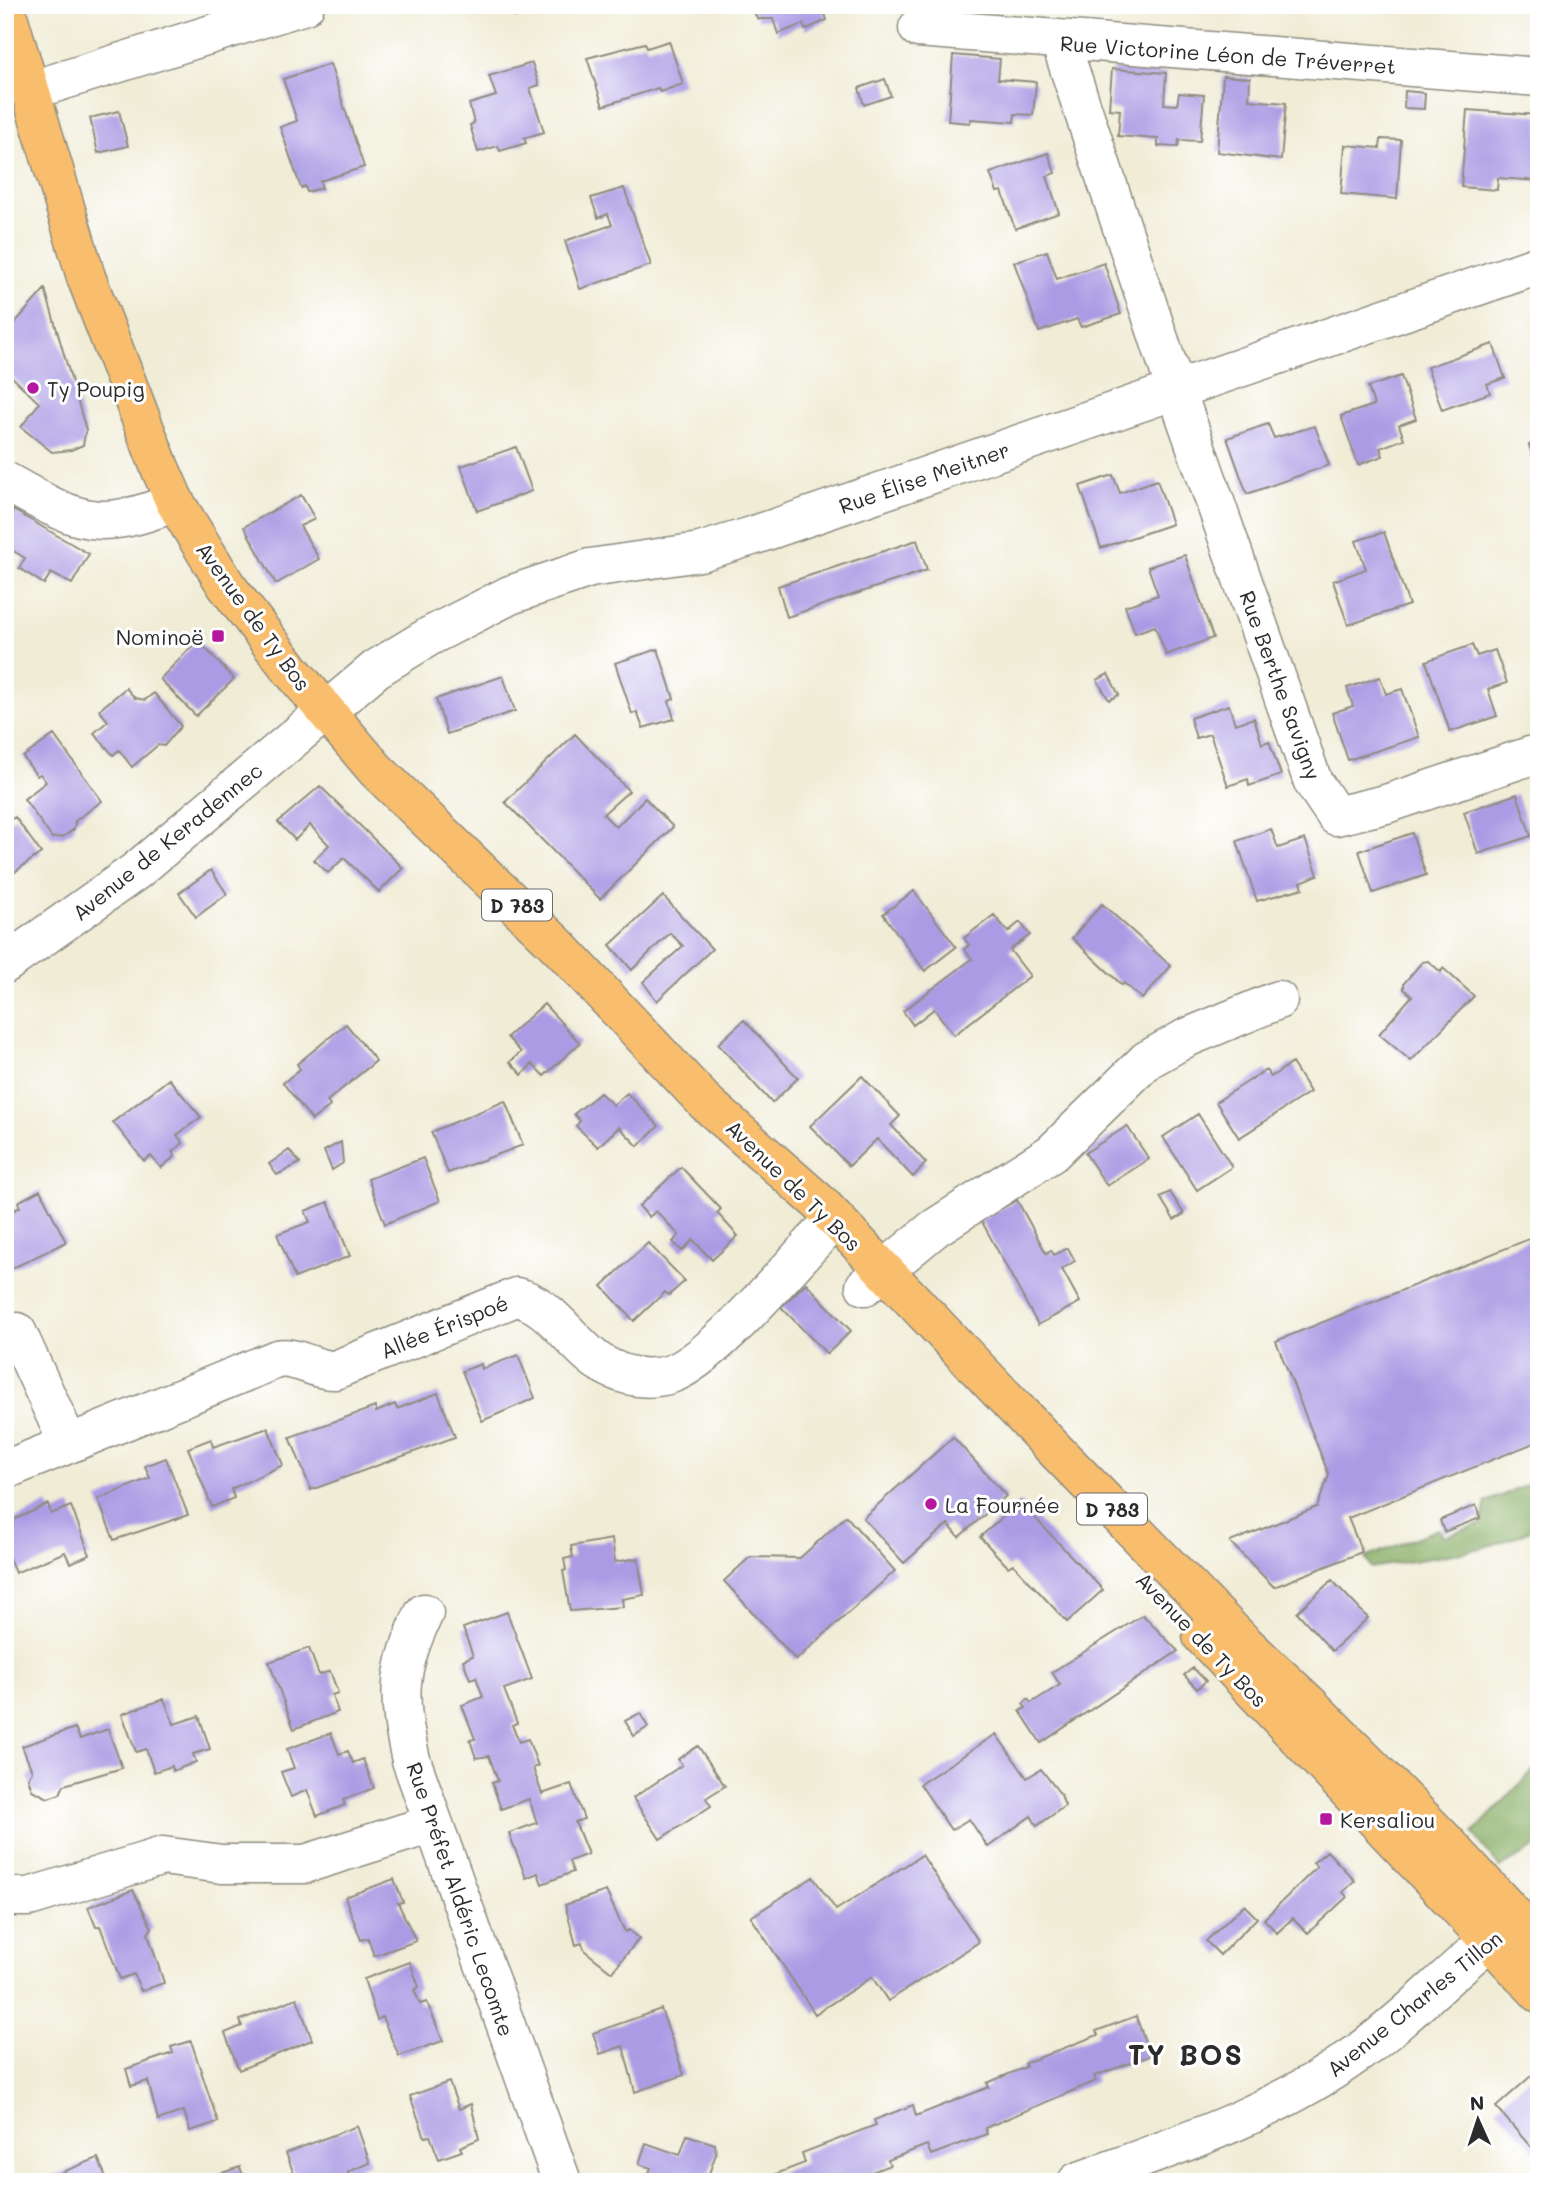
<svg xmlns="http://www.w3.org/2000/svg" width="1544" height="2187" font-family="Mali,sans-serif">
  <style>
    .forest { fill: #85ab61; stroke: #586b46; stroke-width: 2 }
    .building { fill: #aa9be4 }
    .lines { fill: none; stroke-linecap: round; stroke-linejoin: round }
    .minor-casing { stroke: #8e8c80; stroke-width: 41 }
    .major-casing { stroke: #8e8c80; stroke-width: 41 }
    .minor { stroke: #fff; stroke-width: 38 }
    .major { stroke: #f9be6d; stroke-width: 38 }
    .poi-dot { fill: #b5179e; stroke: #fff; stroke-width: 2.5 }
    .labels { text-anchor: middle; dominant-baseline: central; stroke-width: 6; stroke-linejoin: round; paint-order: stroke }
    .shield { fill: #fff; stroke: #6b6b6b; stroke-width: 2 }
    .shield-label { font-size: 19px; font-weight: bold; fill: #2b2b2b }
    .street-label { font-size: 21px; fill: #2b2b2b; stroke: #fff }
    .poi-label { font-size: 21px; fill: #2b2b2b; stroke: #fff; text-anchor: start }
    .district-label { font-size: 28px; font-weight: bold; letter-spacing: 2px; fill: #2b2b2b; stroke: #fff }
  </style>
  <rect width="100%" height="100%" fill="#fff"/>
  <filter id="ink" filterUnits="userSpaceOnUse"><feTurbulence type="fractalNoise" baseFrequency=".0143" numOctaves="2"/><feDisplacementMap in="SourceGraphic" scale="14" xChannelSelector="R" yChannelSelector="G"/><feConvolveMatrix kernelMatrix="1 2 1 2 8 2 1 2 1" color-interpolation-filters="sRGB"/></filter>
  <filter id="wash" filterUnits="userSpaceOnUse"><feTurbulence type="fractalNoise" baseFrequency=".00686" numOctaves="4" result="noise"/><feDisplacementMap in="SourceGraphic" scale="28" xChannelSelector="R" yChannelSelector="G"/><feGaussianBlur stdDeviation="1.57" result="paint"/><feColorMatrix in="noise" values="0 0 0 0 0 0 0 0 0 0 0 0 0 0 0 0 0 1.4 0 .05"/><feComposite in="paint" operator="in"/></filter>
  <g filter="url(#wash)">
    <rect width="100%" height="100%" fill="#f0ecd6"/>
    <path class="forest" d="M1539 1480V1523C1511 1550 1411 1560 1371 1568L1365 1558 1438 1529 1444 1536 1481 1524 1486 1502Z
      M1539 1764V1845L1500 1868 1473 1833Z"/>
    <g id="blocks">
      <path class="building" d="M510 5H550V6L514 17Z
        M749 5H839L824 11 827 20 805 30 803 24 778 34 773 19H758Z
        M669 41 683 84 660 92 658 88 603 106 587 58 645 43 647 48Z
        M953 55 1000 59 998 79 1036 82 1033 115 1015 114 1014 122 971 119 970 123 948 121Z
        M532 63 539 85 530 88 544 132 524 138 526 143 500 151 498 146 478 152 470 125 474 123 469 104 496 96 489 76Z
        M330 64 364 167 320 181 322 188 307 192 305 186 301 188 280 127 297 121 283 79Z
        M1112 69 1166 73 1164 104 1177 105 1179 93 1204 95 1200 141 1179 140 1178 147 1158 146V139L1118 136 1120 110 1109 109Z
        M1223 76 1250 78 1249 100 1286 103 1281 160 1217 152Z
        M885 79 891 96 864 105 859 88Z
        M1405 91 1425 93 1424 109 1404 108Z
        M1467 110 1539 115V181L1498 178 1497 190 1461 187Z
        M119 111 128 146 98 153 90 118Z
        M1381 139 1401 140 1397 199 1341 194 1345 145 1380 148Z
        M1048 153 1055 173 1047 176 1059 213 1015 229 1002 191 997 192 990 173Z
        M624 188 651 265 580 289 565 241 612 225 608 214 598 218 591 198Z
        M1047 251 1057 279 1104 263 1121 314 1081 327 1077 319 1039 332 1014 262Z
        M45 289 86 430 83 445 71 450 52 452 21 427 39 403 5 370V334Z
        M1493 344 1505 378 1487 384 1490 393 1442 410 1427 367Z
        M1401 376 1416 419 1399 425 1404 439 1380 448 1383 456 1358 465 1341 416 1374 405 1368 387Z
        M1268 424 1274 438 1315 426 1329 465 1247 494 1227 438Z
        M1539 441V473H1538L1529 445Z
        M516 447 532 491 477 511 461 466Z
        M1113 475 1120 493 1157 480 1172 524 1101 548 1080 486Z
        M301 495 315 519 300 526 319 559 276 584 244 527Z
        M5 509 12 513 13 510 89 554 72 584 51 573 44 584 19 568 25 558 5 546Z
        M1384 532 1409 605 1348 625 1333 581 1366 569 1356 541Z
        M917 540 927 570 787 617 778 586Z
        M1185 555 1213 638 1166 655 1155 626 1135 633 1125 606 1158 595 1148 567Z
        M198 640 234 679 196 716 160 679Z
        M1472 645 1477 656 1495 650 1507 683 1488 689 1497 716 1450 732 1426 661Z
        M658 649 674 699 669 701 674 719 643 728 637 712 632 714 615 663Z
        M1108 674 1119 695 1109 700 1097 680Z
        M503 676 515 711 447 734 436 699Z
        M1380 677 1386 694 1402 689 1419 737 1348 760 1332 713 1353 706 1347 688Z
        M126 688 135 698 145 700 154 693 181 726 164 746 158 745 132 767 119 750 113 755 94 733 108 721 99 710Z
        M1229 705 1235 724 1254 718 1262 744 1269 741 1281 775 1249 786 1248 779 1228 786 1210 734 1196 738 1190 718Z
        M575 734 629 791 603 814 616 827 645 798 673 827 600 899 505 802Z
        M54 735 102 801 75 821 74 829 63 837 52 838 24 799 46 782 40 774 37 776 23 757Z
        M320 786 403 868 379 892 344 858 328 873 314 860 329 845 310 825 295 840 278 822Z
        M1517 794 1531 836 1478 854 1464 812Z
        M15 817 41 853 5 879V823Z
        M1271 829 1278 848 1305 839 1318 875 1301 882 1303 888 1257 901 1237 841Z
        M1412 833 1426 875 1373 893 1359 851Z
        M211 870 227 894 196 917 179 893Z
        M914 891 956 947 925 971 883 914Z
        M663 896 712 949 657 1001 643 982 683 946 670 933 632 970 610 945Z
        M1102 904 1171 966 1142 999 1124 983 1122 985 1072 938Z
        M994 915 1008 932 1020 922 1030 935 1010 950 1030 976 954 1035 934 1009 913 1025 903 1011 972 959 964 949 969 945 964 938Z
        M1428 961 1441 972 1443 968 1474 996 1411 1061 1379 1034 1412 996 1404 989V983L1422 962Z
        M544 1004 580 1043 544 1076 532 1064 522 1075 510 1062 521 1052 507 1037Z
        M744 1020 798 1078 772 1103 718 1044Z
        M346 1024 376 1061 327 1101 330 1106 312 1120 283 1083 300 1069 297 1064Z
        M1292 1063 1310 1092 1239 1138 1216 1102 1266 1070 1271 1077Z
        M862 1076 900 1116 891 1125 926 1163 913 1177 877 1139 849 1166 810 1126Z
        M169 1079 201 1117 177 1135 183 1143 172 1152 175 1156 161 1168 151 1156 144 1161 113 1122Z
        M600 1093 613 1105 627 1093 659 1126 638 1146 619 1127 598 1147 576 1126 580 1121 574 1114Z
        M505 1101 523 1145 448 1173 431 1132Z
        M1198 1114 1232 1167 1197 1190 1163 1137Z
        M1127 1126 1149 1159 1107 1186 1085 1153Z
        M341 1142 343 1163 332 1170 324 1151Z
        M289 1150 300 1163 277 1175 269 1164Z
        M423 1158 440 1201 385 1224 368 1179Z
        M681 1167 721 1209 717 1213 738 1236 712 1260 693 1240 682 1251 673 1242 679 1235 656 1211 649 1217 639 1206Z
        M40 1190 66 1242 5 1272V1215L20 1207 18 1202Z
        M1170 1192 1184 1214 1174 1220 1160 1197Z
        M1017 1200 1046 1253 1051 1250 1054 1255 1068 1248 1075 1261 1062 1269 1080 1302 1038 1325 981 1220Z
        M328 1202 350 1256 295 1278 277 1234 310 1222 305 1211Z
        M1539 1235V1441L1348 1518 1362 1552 1274 1587 1230 1542 1317 1507 1329 1475 1276 1341Z
        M648 1243 685 1281 669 1295 665 1292 634 1321 602 1286Z
        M806 1283 851 1331 827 1354 781 1307Z
        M518 1355 535 1398 482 1421 462 1371 481 1364 482 1369Z
        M438 1393 455 1437 311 1490 290 1437 375 1407 376 1412 395 1404 397 1409Z
        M268 1428 283 1465 231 1489 234 1498 212 1507 188 1448 211 1439 213 1447Z
        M953 1437 1006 1496 959 1537 948 1524 904 1563 863 1518Z
        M166 1458 188 1515 114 1540 98 1499 150 1478 145 1466Z
        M1020 1502 1103 1590 1067 1622 1013 1564 1008 1567 980 1537Z
        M48 1504 51 1514 71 1506 90 1555 70 1563 65 1552 15 1573 5 1548V1524Z
        M1476 1505 1480 1518 1444 1532 1440 1520Z
        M846 1516 895 1571 796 1660 724 1581 750 1557 800 1558Z
        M612 1539 615 1562 638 1558 644 1595 622 1599 623 1607 570 1611 563 1571 566 1570 564 1559 573 1557 571 1546Z
        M1332 1580 1368 1618 1332 1651 1297 1612Z
        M507 1612 532 1679 504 1689 517 1723 512 1725 519 1742 528 1739 538 1766 533 1768 542 1794 571 1784 584 1819 575 1822 588 1854 569 1861 573 1872 542 1884 538 1873 526 1878 509 1833 537 1823 529 1799 501 1809 492 1783 498 1781 489 1756 476 1758 470 1740 475 1739 462 1705 483 1697 476 1677 470 1679 463 1660 473 1656 463 1628Z
        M1143 1615 1178 1651 1041 1743 1020 1711 1026 1708 1023 1704 1028 1699 1031 1703 1060 1685 1052 1672Z
        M309 1648 319 1675 330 1671 338 1693 332 1695 338 1712 294 1729 269 1662Z
        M1193 1668 1206 1681 1197 1689 1184 1675Z
        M164 1699 174 1724 199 1716 210 1749 193 1754 196 1762 173 1771 172 1766 154 1772 146 1749 136 1752 122 1714Z
        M640 1713 648 1727 634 1736 625 1721Z
        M75 1728 80 1739 108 1729 122 1768 64 1785 60 1794 48 1798 32 1790 28 1778 32 1771 22 1746Z
        M331 1733 339 1754 348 1751 353 1763 363 1759 374 1788 343 1800 345 1805 317 1816 307 1790 291 1797 281 1772 294 1768 287 1749Z
        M996 1734 1027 1778 1041 1769 1061 1795 1065 1806 1037 1826 1031 1816 988 1847 969 1819 951 1830 920 1784Z
        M698 1746 725 1786 706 1798 711 1806 660 1839 633 1798 682 1765 678 1759Z
        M1327 1851 1355 1881 1343 1892 1347 1897 1308 1933 1293 1918 1277 1933 1264 1919 1317 1867 1313 1863Z
        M922 1855 979 1942 888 2001 872 1977 815 2014 751 1917 813 1877 836 1910Z
        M394 1879 403 1902 398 1903 416 1941 374 1956 368 1938 361 1940 345 1897Z
        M133 1890 152 1928 148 1934 164 1983 141 1991 134 1974 120 1979 100 1926 96 1927 88 1907Z
        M606 1891 625 1932 629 1930 639 1939 612 1972 585 1951 582 1943 576 1945 565 1905Z
        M1244 1905 1257 1918 1220 1955 1206 1941Z
        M410 1962 419 1987 414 1990 420 2004 427 2002 443 2041 399 2056 382 2017 377 2020 364 1979Z
        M297 1998 312 2040 239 2070 225 2033 242 2026 240 2020Z
        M661 2009 684 2075 635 2092 623 2046 600 2054 593 2033Z
        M1136 2016 1150 2056 1094 2076 1096 2081 985 2128 987 2134 931 2155 927 2145 888 2160 890 2165 846 2182H755L805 2163 802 2153 876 2125 874 2120 913 2105 916 2116 989 2087 987 2083 1026 2067 1025 2063 1098 2035 1096 2031Z
        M191 2041 218 2122 190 2131 184 2111 158 2120 148 2081 131 2086 126 2069 173 2053 171 2047Z
        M1532 2075 1539 2082V2150L1536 2153 1496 2107Z
        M449 2082 459 2109 471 2104 479 2139 460 2147 462 2151 439 2159 430 2136 425 2137 410 2096Z
        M357 2126 370 2163 348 2172 352 2182H297L286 2153Z
        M687 2135 715 2144 716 2154 706 2182H645L651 2168 639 2164 646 2143 680 2155Z
        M98 2158 108 2182H54L52 2176Z
        M240 2167 245 2182H198L197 2181Z"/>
    </g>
  </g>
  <g filter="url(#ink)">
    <use href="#blocks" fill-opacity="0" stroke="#8e8c80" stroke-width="2"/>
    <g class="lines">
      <defs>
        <path id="minor" d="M918 28 1539 77
          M1060 41 1176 390 1313 782 1336 816 1386 804 1539 753
          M29 91 305 5
          M5 481C76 521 96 534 175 502
          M5 964 136 871 376 669 430 636 510 595 590 568 700 552 752 536 1539 265
          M865 1286 935 1228 1052 1153 1147 1060 1186 1038 1278 1000
          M5 1337 17 1332 68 1443
          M5 1470 277 1359C297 1355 315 1371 335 1370L516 1297C550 1303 571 1343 599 1362 621 1376 645 1382 671 1374 714 1360 798 1256 834 1220
          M424 1613C396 1672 397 1698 411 1760L562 2182
          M5 1897H29L163 1856 222 1864H305L432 1824
          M1077 2182C1175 2146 1272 2115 1357 2054 1413 2014 1459 1961 1515 1921"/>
        <path id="major" d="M5 6 86 277 160 468 175 502 226 585 291 670 376 770 559 947 705 1102 822 1205 1057 1452 1243 1642 1308 1703 1446 1842 1539 1942
          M1202 1636 1539 1993"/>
      </defs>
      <use href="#minor" class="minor-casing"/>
      <use href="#major" class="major-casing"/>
      <use href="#minor" class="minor"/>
      <use href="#major" class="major"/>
    </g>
  </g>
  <g class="poi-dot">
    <circle cx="33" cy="388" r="7"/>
    <rect x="211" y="629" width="14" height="14" rx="3.5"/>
    <circle cx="931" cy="1504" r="7"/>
    <rect x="1319" y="1812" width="14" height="14" rx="3.5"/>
  </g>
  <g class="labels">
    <g class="shield">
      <rect x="482" y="889.5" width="70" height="31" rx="5"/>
      <rect x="1077" y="1493.5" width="70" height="31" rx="5"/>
    </g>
    <g class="shield-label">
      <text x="517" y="905">D 783</text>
      <text x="1112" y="1509">D 783</text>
    </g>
    <g class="street-label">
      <text transform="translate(1228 54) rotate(4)">Rue Victorine Léon de Tréverret</text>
      <text transform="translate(924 477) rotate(-19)">Rue Élise Meitner</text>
      <text transform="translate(254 616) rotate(54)">Avenue de Ty Bos</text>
      <text transform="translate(1281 685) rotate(70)">Rue Berthe Savigny</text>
      <text transform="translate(167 841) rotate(-39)">Avenue de Keradennec</text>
      <text transform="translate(794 1185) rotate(44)">Avenue de Ty Bos</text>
      <text transform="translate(444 1326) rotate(-22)">Allée Érispoé</text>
      <text transform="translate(1202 1639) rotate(46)">Avenue de Ty Bos</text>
      <text transform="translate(461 1899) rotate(71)">Rue Préfet Aldéric Lecomte</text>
      <text transform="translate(1414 2003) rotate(-39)">Avenue Charles Tillon</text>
    </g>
    <g class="poi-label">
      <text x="47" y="388">Ty Poupig</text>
      <text x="204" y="636" text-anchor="end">Nominoë</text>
      <text x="945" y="1504">La Fournée</text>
      <text x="1340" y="1819">Kersaliou</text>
    </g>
    <g class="district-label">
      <text x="1186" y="2054">TY BOS</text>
    </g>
  </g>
  <rect width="1544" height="2187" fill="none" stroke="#fff" stroke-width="28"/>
  <g transform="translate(1478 2120) rotate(357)" stroke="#ffffff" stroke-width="5" paint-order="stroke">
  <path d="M0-5L12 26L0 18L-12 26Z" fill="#2b2b2b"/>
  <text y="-10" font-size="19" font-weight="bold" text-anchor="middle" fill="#2b2b2b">N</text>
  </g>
</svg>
